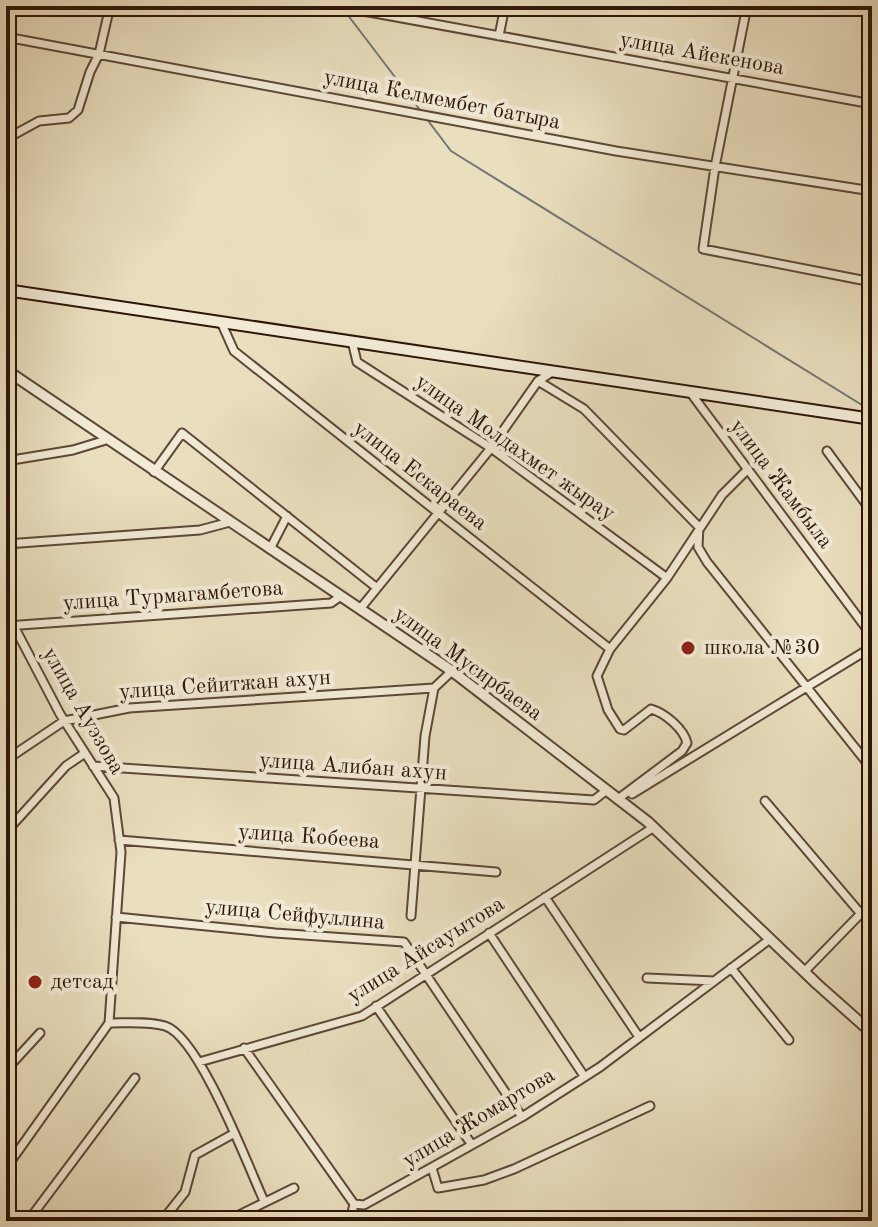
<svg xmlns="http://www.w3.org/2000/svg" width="878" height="1227" font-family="'Old Standard TT',serif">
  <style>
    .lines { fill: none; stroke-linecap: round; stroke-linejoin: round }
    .stream { stroke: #6f7873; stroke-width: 2 }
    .minor-casing { stroke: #5e4736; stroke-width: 11 }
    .tertiary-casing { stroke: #5e4736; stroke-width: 13 }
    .secondary-casing { stroke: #2f1508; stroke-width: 14 }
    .minor { stroke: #f1ead5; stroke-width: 7 }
    .tertiary { stroke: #f1ead5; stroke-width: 9 }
    .secondary { stroke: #f1ead5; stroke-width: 10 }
    .poi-dot { fill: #8f2418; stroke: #f1ead5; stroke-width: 3 }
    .labels { text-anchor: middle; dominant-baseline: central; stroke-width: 8; stroke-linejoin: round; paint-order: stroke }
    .street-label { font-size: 22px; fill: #2f1508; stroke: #f1ead5 }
    .poi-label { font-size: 22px; fill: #2f1508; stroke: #f1ead5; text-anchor: start }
  </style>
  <rect width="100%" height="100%" fill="#e9debe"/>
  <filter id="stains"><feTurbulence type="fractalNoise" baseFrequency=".0025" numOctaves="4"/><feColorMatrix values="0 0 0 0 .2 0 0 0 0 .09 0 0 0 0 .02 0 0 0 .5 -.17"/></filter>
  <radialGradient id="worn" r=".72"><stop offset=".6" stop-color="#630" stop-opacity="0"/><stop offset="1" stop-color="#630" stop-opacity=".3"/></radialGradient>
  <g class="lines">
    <path class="stream" d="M344 10 420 110
      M426 118 451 151 862 405"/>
    <defs>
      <path id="minor" d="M336 6 872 104
        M747 6 715 167 703 249 872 282
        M826 6 872 13
        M499 36 505 6
        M6 37 616 151 872 191
        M6 139 39 121 69 118 78 110 90 72 99 54 110 6
        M221 322 234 351 610 649
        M352 341 357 362 491 448 667 578
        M538 381 584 409 699 527 698 547 707 562 872 769
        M690 392 872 636
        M827 451 872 512
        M6 461 73 450 106 440
        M154 472 182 433 377 588
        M6 544 200 530 230 522
        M270 549 287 516
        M360 609 491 448 538 381 552 372
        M6 611 60 714 114 798 121 852 109 1023
        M6 626 331 603 341 596
        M6 760 64 721 129 708 434 688 452 671
        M93 766 594 800 607 790
        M632 794 872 647
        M618 799 682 751 687 743C684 729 665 713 651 709L624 730 620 729 608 710 597 676 610 649 667 578 722 495 748 469
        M765 801 861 914
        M6 832 66 766 85 753
        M119 840 496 872
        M545 897 639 1037
        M411 916 425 736 434 688
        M116 917 275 933 404 942 522 1117
        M489 933 584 1076
        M731 968 789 1040
        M804 972 872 902
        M647 978 714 981
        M376 1006 472 1145
        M109 1023C126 1023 148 1021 165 1026 199 1036 248 1166 264 1201
        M244 1048 354 1204
        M199 1062 362 1016 654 827
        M6 1070 40 1033
        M6 1168 109 1023
        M432 1168 438 1188 484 1180 514 1169 650 1106
        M354 1204 364 1205 522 1117 600 1067 770 939
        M28 1221 135 1078
        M162 1221 185 1192 195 1155 233 1134
        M227 1221 294 1188
        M350 1221 354 1204
        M440 1221 454 1216 484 1217"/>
      <path id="tertiary" d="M6 370 452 671 648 822 817 984 872 1033"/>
      <path id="secondary" d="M6 290 872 419"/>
    </defs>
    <use href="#minor" class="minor-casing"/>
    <use href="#tertiary" class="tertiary-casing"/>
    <use href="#secondary" class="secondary-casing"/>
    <use href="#minor" class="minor"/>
    <use href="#tertiary" class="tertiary"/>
    <use href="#secondary" class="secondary"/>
  </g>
  <g class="poi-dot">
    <circle cx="688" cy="648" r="8"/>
    <circle cx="35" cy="982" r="8"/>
  </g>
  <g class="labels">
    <g class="street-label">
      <text transform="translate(702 54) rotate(10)">улица Айекенова</text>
      <text transform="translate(442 100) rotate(11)">улица Келмембет батыра</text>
      <text transform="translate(515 448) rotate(35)">улица Молдахмет жырау</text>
      <text transform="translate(420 476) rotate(38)">улица Ескараева</text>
      <text transform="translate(781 484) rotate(53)">улица Жамбыла</text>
      <text transform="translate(173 596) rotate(-4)">улица Турмагамбетова</text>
      <text transform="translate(468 664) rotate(36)">улица Мусирбаева</text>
      <text transform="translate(225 685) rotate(-4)">улица Сейитжан ахун</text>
      <text transform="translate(83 711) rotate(60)">улица Ауэзова</text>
      <text transform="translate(353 767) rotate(4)">улица Алибан ахун</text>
      <text transform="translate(309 837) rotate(4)">улица Кобеева</text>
      <text transform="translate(295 915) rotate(5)">улица Сейфуллина</text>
      <text transform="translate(426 950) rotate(-32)">улица Айсауытова</text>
      <text transform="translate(479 1118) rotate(-31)">улица Жомартова</text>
    </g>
    <g class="poi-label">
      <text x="704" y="648">школа №30</text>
      <text x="51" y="982">детсад</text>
    </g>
  </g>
  <rect width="878" height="1227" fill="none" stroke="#e9debe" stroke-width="32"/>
  <rect x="8" y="8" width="862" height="1211" fill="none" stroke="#2f1508" stroke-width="4"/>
  <rect x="16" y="16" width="846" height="1195" fill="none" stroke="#2f1508" stroke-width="2"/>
  <rect width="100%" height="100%" filter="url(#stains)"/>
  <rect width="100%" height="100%" fill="url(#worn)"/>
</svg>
